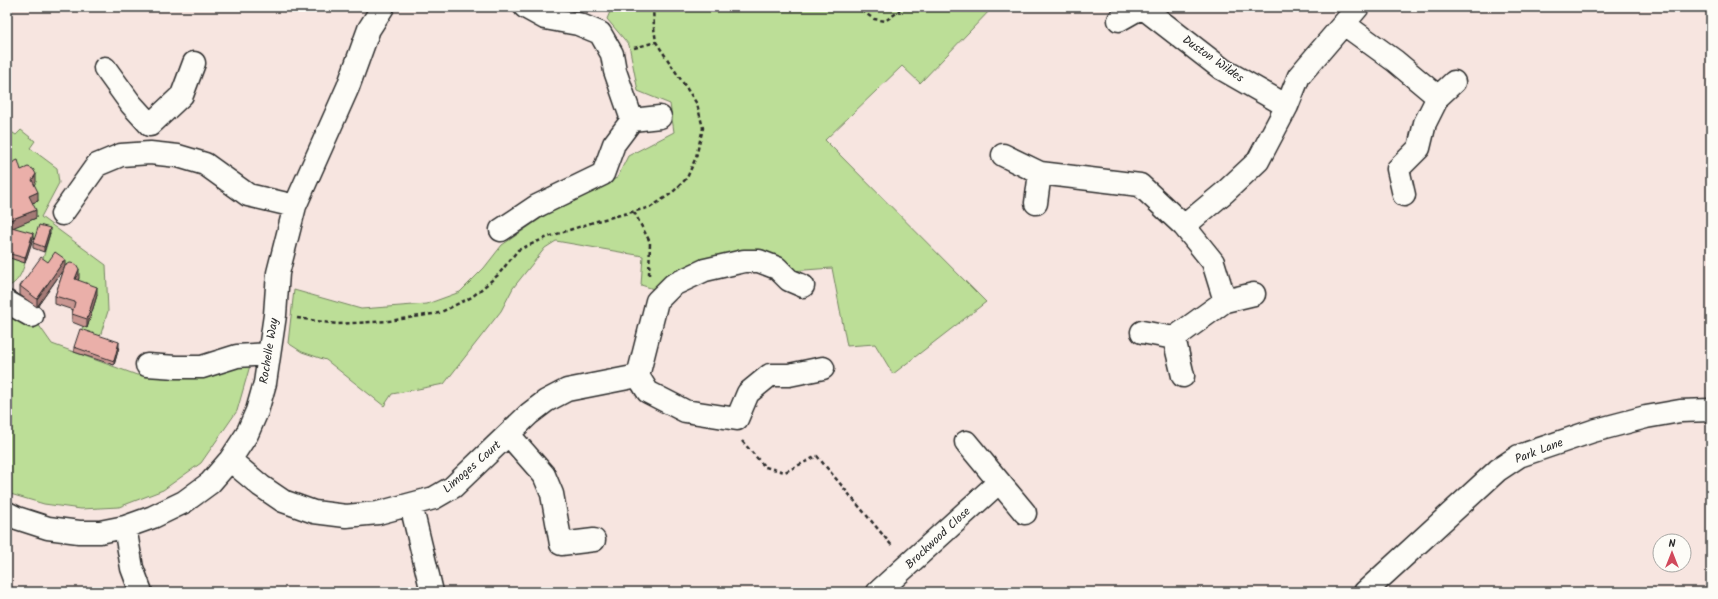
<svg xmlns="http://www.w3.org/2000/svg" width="1718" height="599" font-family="Kalam,sans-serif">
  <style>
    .green { fill: #bcde97; stroke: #748461 }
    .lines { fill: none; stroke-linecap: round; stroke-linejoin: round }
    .minor-casing { stroke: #2b2b2b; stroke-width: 25 }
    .path { stroke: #2b2b2b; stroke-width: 2.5; stroke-dasharray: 4 3; stroke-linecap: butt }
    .minor { stroke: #fdfcf7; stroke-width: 22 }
    .wall { fill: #c99691; stroke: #2b2b2b }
    .shaded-wall { fill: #a47a76; stroke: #2b2b2b }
    .building { fill: #eaafa9; stroke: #2b2b2b }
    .labels { text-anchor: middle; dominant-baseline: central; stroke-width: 3; stroke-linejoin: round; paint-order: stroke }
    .street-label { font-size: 12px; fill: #2b2b2b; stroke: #fdfcf7 }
  </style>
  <rect width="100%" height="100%" fill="#f7e5e0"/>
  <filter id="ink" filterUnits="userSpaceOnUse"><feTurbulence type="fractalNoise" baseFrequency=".025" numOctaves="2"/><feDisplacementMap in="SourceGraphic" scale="8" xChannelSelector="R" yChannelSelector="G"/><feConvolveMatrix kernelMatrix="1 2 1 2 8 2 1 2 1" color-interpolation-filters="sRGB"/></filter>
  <g filter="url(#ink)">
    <path class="green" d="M612 7H993L920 83 902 66 825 140 986 302 893 374 875 344 847 346 832 268 791 271 777 257 657 290 641 285 643 256 556 241 545 248 513 288 501 311 444 384 392 394 384 406 326 360 302 352 288 343 294 290 361 309 427 304 460 292 484 268 502 245 569 199 617 178 628 156 674 132 670 104 638 91 629 45 607 19Z
      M7 129 16 135 21 130 35 141 30 148 57 168 59 183 41 217 106 265 108 311 99 340 80 334 83 326 87 327 97 295 62 272 65 267 41 266 50 233 36 239 8 230 10 229 7 173Z
      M7 257 25 263C22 273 18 283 7 287Z
      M7 309 38 324 52 344 137 375 203 374 251 362 237 411 201 463 163 490 119 507 81 509 44 504 7 493Z"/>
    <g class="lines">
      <defs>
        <path id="minor" d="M525 7 545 18 578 24 600 33 612 54 615 71 632 120
          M1142 7 1222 69 1287 106
          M1119 20 1142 7
          M1344 24 1395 61 1438 97
          M105 68 131 104 150 125 182 95 194 63
          M1003 155 1040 173 1140 185 1184 226 1225 192 1258 161 1287 106 1299 76 1358 7
          M1404 195 1398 169 1419 148 1425 123 1438 97 1454 82
          M1036 203 1040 173
          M62 214 97 165 121 155 150 153 178 156 205 164 248 195 295 206
          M1184 226 1213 262 1225 301
          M501 230 537 206 603 174 614 144 632 120 660 117
          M803 286 789 280 777 268 759 261H744L705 270 673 285 657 301 638 376 648 392 685 411 737 419 748 393 770 375H789L823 368
          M7 302 32 316
          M1142 332 1174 338 1183 376
          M1174 338 1225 301 1254 294
          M147 365 176 367H202L237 356 269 354
          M509 435 544 475 552 494 561 544 594 540
          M966 442 1025 513
          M230 460 261 486 283 501 314 512 346 516 378 513 434 498 453 487 529 414 546 401 567 390 638 376
          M411 505 432 592
          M7 513 17 518 48 528 79 532H100L125 527 153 517 184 502 210 483 230 460 247 434 257 411 265 383 275 315 278 273 295 206 348 87 369 29 383 7
          M125 527 132 568 141 592
          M878 592 998 483
          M1365 592 1498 470 1519 456 1593 431 1646 417 1680 411 1711 410"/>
      </defs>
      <use href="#minor" class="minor-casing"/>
      <path class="path" d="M856 7 874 19 885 21 898 12 901 7
        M634 48 656 42
        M634 212 650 242 649 275
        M297 318 337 324 389 321 439 313 472 297 498 275 518 250 548 237 597 221 651 207 672 193 687 178 696 157 703 128 697 104 656 42 654 28 653 7
        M742 441 765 467 785 472 817 456 893 547"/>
      <use href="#minor" class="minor"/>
    </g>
    <path class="wall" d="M7 165 21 170 36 182 34 184 38 201 32 203 36 218 13 227 33 238 25 263 7 257V230L8 226 7 223Z
      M50 233 44 252 33 248V243Z
      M48 262 65 266 79 278 78 280 97 295 87 328 72 322V314L73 310 55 304V296L64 269 37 307 20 295V286Z
      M74 347H119L114 365 74 352Z"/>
    <path class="shaded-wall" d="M36 174V182L32 188V180Z
      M38 192V201L29 204V196Z
      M36 210V218L10 229V220Z
      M50 228V233L44 252V247Z
      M33 233V238L25 263V258Z
      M65 259V267L37 307V299Z
      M79 269V278L75 288V279Z
      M97 287V295L87 328V319Z
      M119 342V347L114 365V361Z"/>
    <path class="building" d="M18 160 21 170 28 167 33 169 36 174 32 180 38 192 29 196 36 210 10 220 7 214V165Z
      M39 225 50 228 44 247 33 243Z
      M8 226 33 233 25 258 7 253V230Z
      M55 252 65 259 37 299 20 286 41 257 48 262Z
      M70 263 76 264 79 269 75 279 97 287 87 319 72 314 75 302 55 296 65 266Z
      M80 329 119 342 114 361 74 347Z"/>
  </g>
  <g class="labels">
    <g class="street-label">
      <text transform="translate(1213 59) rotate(35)">Duston Wildes</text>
      <text transform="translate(269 351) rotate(-81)">Rochelle Way</text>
      <text transform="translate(1539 451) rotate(-21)">Park Lane</text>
      <text transform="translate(472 467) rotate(-41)">Limoges Court</text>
      <text transform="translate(938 538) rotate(-43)">Brockwood Close</text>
    </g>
  </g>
  <rect width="1718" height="599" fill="none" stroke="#fdfcf7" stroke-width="24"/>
  <rect x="12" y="12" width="1694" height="575" fill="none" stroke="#2b2b2b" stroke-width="1.5" filter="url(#ink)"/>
  <g transform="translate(1672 553)"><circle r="19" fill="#fdfcf7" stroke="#a9a8a5"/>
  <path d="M0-3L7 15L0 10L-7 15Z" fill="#d1495b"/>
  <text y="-6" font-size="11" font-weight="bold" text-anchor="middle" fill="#2b2b2b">N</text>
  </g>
</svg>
